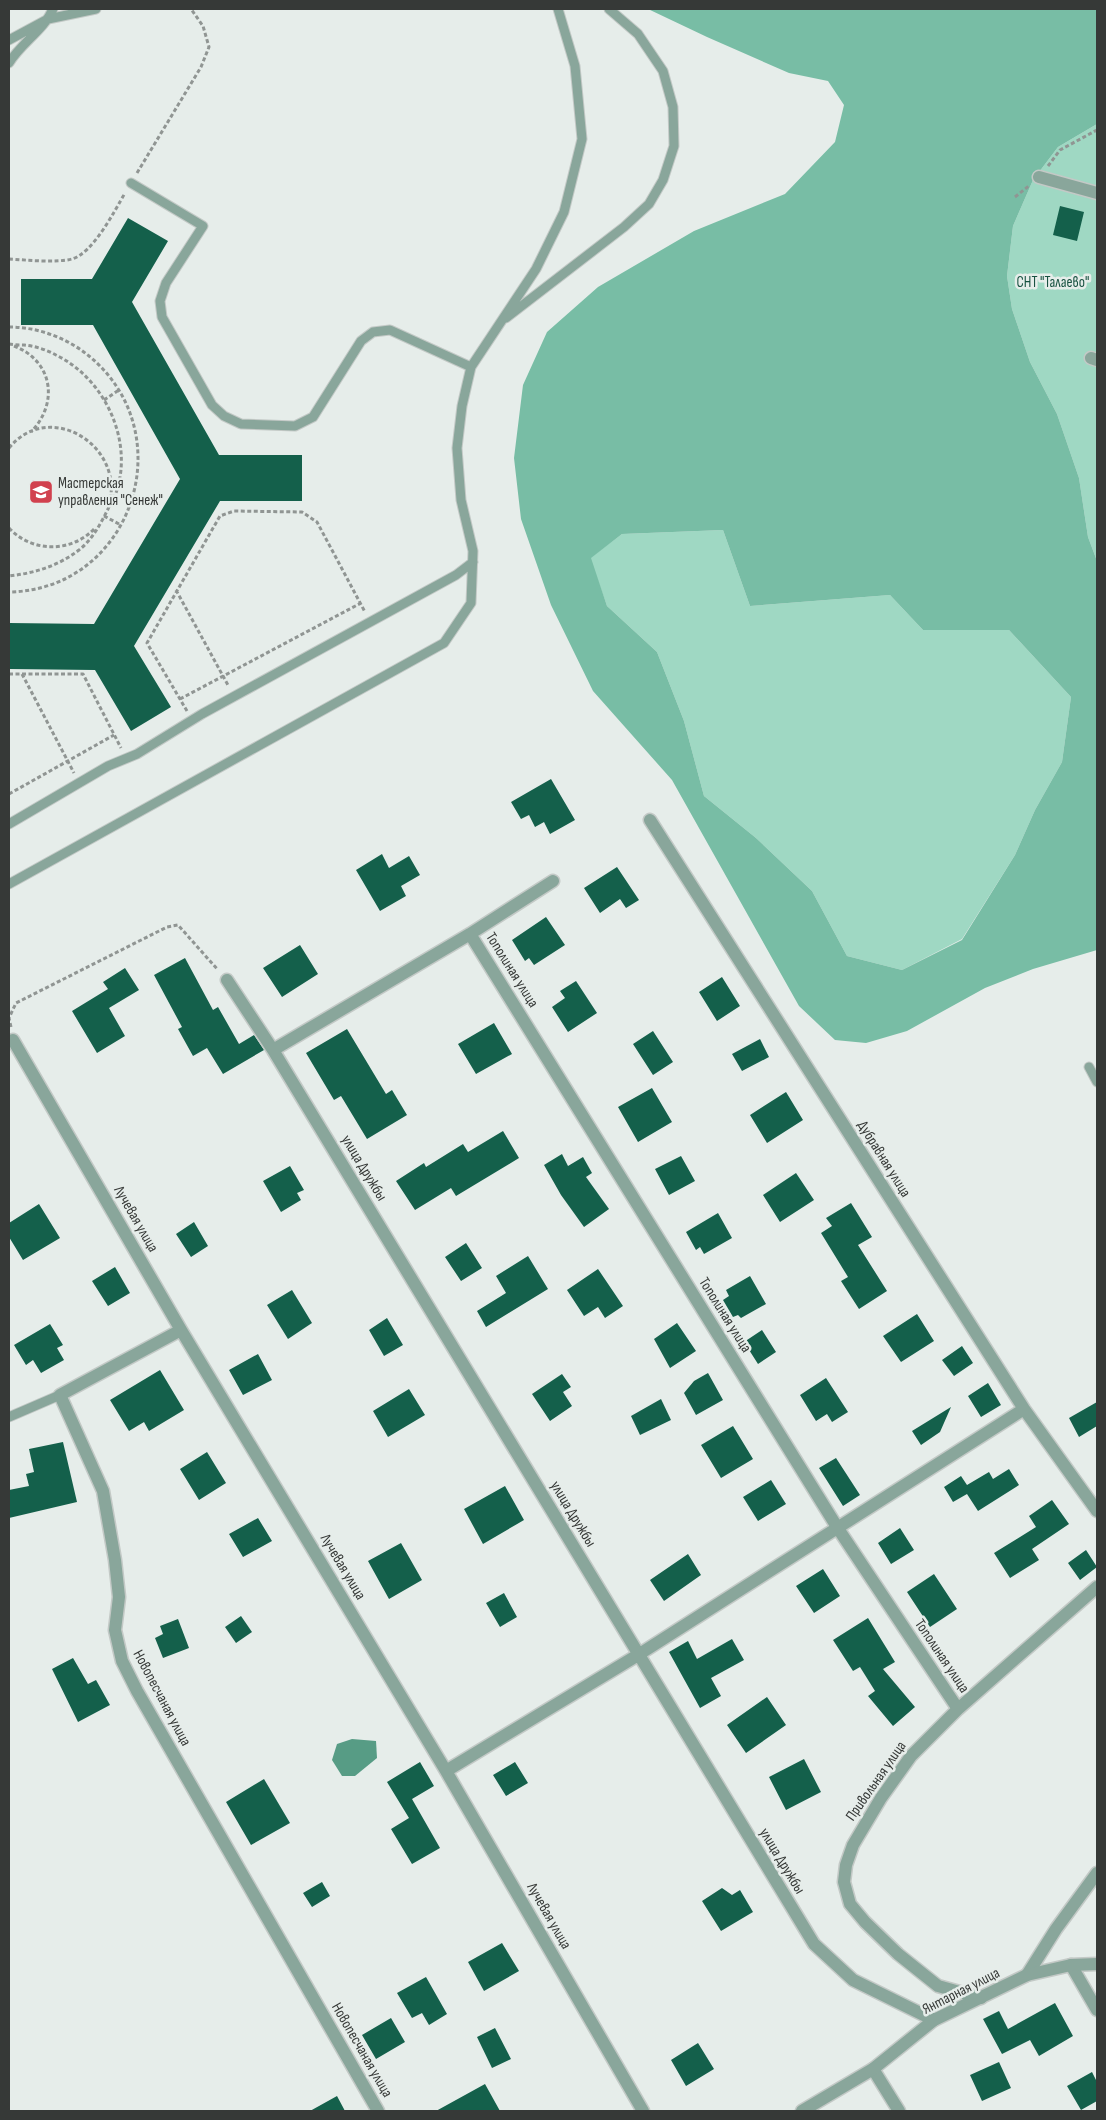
<svg xmlns="http://www.w3.org/2000/svg" width="1106" height="2120" font-family="'Sofia Sans Condensed',sans-serif">
  <style>
    .green { fill: #9fd8c3 }
    .forest { fill: #78bda5; fill-rule: evenodd }
    .water { fill: #579c85 }
    .building { fill: #14604b }
    .lines { fill: none; stroke-linecap: round; stroke-linejoin: round }
    .service-casing { stroke: #c3c9c6; stroke-width: 11 }
    .minor-casing { stroke: #c3c9c6; stroke-width: 15 }
    .tertiary-casing { stroke: #c3c9c6; stroke-width: 15 }
    .path { stroke: #909593; stroke-width: 3; stroke-dasharray: 4 2.5; stroke-linecap: butt }
    .service { stroke: #89a69b; stroke-width: 9 }
    .minor { stroke: #89a69b; stroke-width: 12 }
    .tertiary { stroke: #89a69b; stroke-width: 12 }
    .labels { text-anchor: middle; dominant-baseline: central; stroke-width: 5; stroke-linejoin: round; paint-order: stroke }
    .park-label { font-size: 15px; fill: #175140; stroke: #e6edea }
    .poi-label { font-size: 15px; fill: #363937; stroke: #e6edea; text-anchor: start }
    .street-label { font-size: 15px; fill: #363937; stroke: #e6edea }
  </style>
  <rect width="100%" height="100%" fill="#e6edea"/>
  <path class="green" d="M1097 124V561L1088 537 1079 478 1057 414 1030 362 1012 309 1007 276 1013 226 1033 180 1058 147Z
    M723 530 750 606 890 595 923 630H1009L1071 697 1062 762 1035 810 1015 855 962 939 902 970 847 956 812 891 756 838 704 796 684 721 657 652 607 606 590 558 622 534Z"/>
  <path class="forest" d="M648 9H1097V124L1058 147 1033 180 1013 226 1007 276 1012 309 1030 362 1057 414 1079 478 1088 537 1097 561V950L1033 969 985 988 907 1031 866 1043 835 1040 799 1006 672 780 593 691 551 605 521 519 514 458 523 385 547 332 598 287 694 231 785 194 835 142 844 105 828 81 789 73 707 37ZM723 530 750 606 890 595 923 630H1009L1071 697 1062 762 1035 810 1015 855 962 940 902 970 847 956 812 891 756 838 704 796 684 721 657 652 607 606 591 558 622 534Z"/>
  <path class="water" d="M352 1739 376 1741 377 1758 355 1776H342L332 1760 337 1744Z"/>
  <path class="building" d="M1060 206 1084 212 1077 241 1053 235Z
    M128 218 168 241 132 302 219 455H302V501H220L134 646 171 707 131 731 95 670 9 669V623L94 624 180 479 93 325H21V279H92Z
    M551 779 575 820 550 834 544 822 535 827 529 815 521 819 511 802Z
    M382 854 389 868 409 856 420 875 401 886 406 896 380 911 356 870Z
    M617 867 639 900 626 908 620 899 600 913 584 888Z
    M546 917 565 945 534 965 529 958 525 961 512 940Z
    M300 945 318 974 282 997 263 968Z
    M185 958 213 1010 218 1007 239 1044 254 1035 264 1050 223 1074 207 1048 193 1056 178 1029 182 1027 154 975Z
    M125 968 139 990 109 1008 125 1036 97 1053 72 1011 108 989 103 982Z
    M722 977 740 1006 717 1021 699 992Z
    M576 981 597 1013 568 1032 552 1007 565 998 560 991Z
    M494 1023 512 1054 476 1074 458 1044Z
    M347 1029 386 1094 392 1090 407 1115 367 1139 341 1096 334 1100 306 1053Z
    M653 1031 673 1062 653 1075 633 1044Z
    M760 1039 769 1057 742 1071 732 1054Z
    M652 1088 672 1122 638 1142 618 1107Z
    M786 1092 803 1120 767 1143 750 1115Z
    M503 1131 519 1158 456 1196 451 1188 415 1210 396 1181 424 1163 426 1167 463 1144 468 1152Z
    M562 1154 568 1166 583 1157 592 1173 586 1177 609 1209 584 1227 561 1195 544 1165Z
    M681 1156 695 1181 669 1195 655 1169Z
    M290 1166 304 1190 297 1193 301 1200 281 1212 263 1181Z
    M796 1173 814 1200 780 1222 763 1195Z
    M851 1203 872 1237 858 1245 887 1291 859 1309 841 1281 848 1277 821 1233 832 1226 826 1218Z
    M39 1204 60 1238 23 1260 9 1237V1223Z
    M718 1213 732 1238 704 1254 700 1247 696 1250 686 1232Z
    M194 1222 208 1246 191 1257 176 1234Z
    M466 1243 482 1268 461 1281 445 1257Z
    M528 1256 548 1289 486 1327 477 1311 506 1293 496 1276Z
    M115 1267 130 1293 108 1306 92 1281Z
    M598 1269 623 1306 605 1318 598 1307 584 1316 567 1290Z
    M750 1276 766 1304 741 1318 738 1315 733 1317 723 1300 729 1296 726 1290Z
    M292 1290 312 1323 288 1339 267 1305Z
    M917 1314 934 1341 901 1362 883 1336Z
    M387 1318 403 1345 384 1356 369 1330Z
    M677 1323 696 1351 670 1368 654 1339Z
    M50 1324 63 1345 57 1348 64 1360 41 1373 33 1360 26 1365 14 1345Z
    M762 1330 776 1352 758 1364 744 1342Z
    M962 1346 973 1363 954 1376 942 1360Z
    M258 1354 272 1380 243 1395 229 1370Z
    M160 1370 184 1410 149 1431 144 1422 129 1431 110 1400Z
    M708 1373 723 1400 696 1415 684 1393 694 1381Z
    M562 1374 571 1387 563 1392 572 1406 550 1421 532 1394Z
    M826 1378 848 1412 832 1422 827 1414 816 1421 800 1395Z
    M988 1383 1001 1405 981 1417 968 1396Z
    M409 1389 425 1415 388 1437 373 1411Z
    M661 1399 671 1420 640 1435 631 1416Z
    M1097 1402V1426L1079 1437 1069 1418Z
    M951 1407 940 1432 921 1445 912 1431Z
    M733 1426 753 1459 721 1478 701 1445Z
    M63 1442 77 1502 9 1518V1490L29 1486 26 1474 34 1472 29 1449Z
    M207 1452 226 1483 199 1500 180 1469Z
    M836 1458 860 1495 843 1506 819 1468Z
    M1009 1469 1019 1485 978 1511 967 1494 953 1502 944 1487 961 1476 967 1485 989 1472 993 1479Z
    M771 1480 786 1504 758 1521 743 1497Z
    M505 1486 524 1520 483 1544 464 1509Z
    M1052 1500 1069 1524 1032 1549 1039 1560 1010 1578 994 1553 1036 1527 1029 1516Z
    M258 1518 272 1541 243 1557 229 1534Z
    M900 1528 914 1550 891 1564 878 1543Z
    M401 1543 422 1580 389 1599 368 1561Z
    M1086 1550 1097 1567 1080 1580 1068 1563Z
    M688 1554 701 1575 664 1601 650 1580Z
    M823 1569 840 1596 814 1613 796 1586Z
    M934 1574 957 1609 930 1627 907 1592Z
    M504 1593 517 1617 500 1627 486 1603Z
    M241 1616 252 1632 236 1643 225 1627Z
    M868 1618 895 1662 883 1669 915 1707 893 1726 868 1696 875 1691 860 1667 853 1671 833 1640Z
    M178 1619 189 1648 163 1658 155 1638 163 1634 160 1626Z
    M732 1639 744 1660 711 1678 721 1696 700 1708 669 1652 688 1641 697 1659Z
    M73 1658 88 1684 96 1680 110 1705 78 1722 52 1669Z
    M767 1697 786 1725 746 1753 727 1725Z
    M804 1759 821 1792 786 1810 769 1777Z
    M420 1762 434 1786 412 1799 440 1848 412 1864 391 1829 409 1818 387 1782Z
    M515 1762 528 1783 506 1796 493 1775Z
    M264 1779 290 1823 251 1845 226 1802Z
    M322 1882 330 1896 312 1907 303 1893Z
    M722 1888 732 1895 740 1890 753 1912 721 1931 702 1901Z
    M502 1943 519 1971 484 1991 468 1962Z
    M426 1977 447 2014 429 2025 422 2013 412 2018 397 1993Z
    M1055 2003 1073 2036 1039 2056 1030 2040 1002 2054 983 2019 999 2011 1008 2029Z
    M391 2018 405 2042 376 2059 362 2035Z
    M495 2028 511 2059 492 2068 477 2037Z
    M698 2043 714 2069 686 2086 671 2060Z
    M999 2062 1011 2088 982 2101 970 2075Z
    M1092 2072 1097 2082V2101L1081 2110 1067 2086Z
    M485 2084 500 2111H436Z
    M337 2096 345 2111H310Z"/>
  <g class="lines">
    <defs>
      <path id="service" d="M9 40 48 19 96 9
        M9 63C21 43 44 30 53 9
        M131 183 203 226 166 283 160 301 162 317 212 405 224 416 241 424 295 426 313 417 361 341 373 332 390 330 471 367
        M506 318 624 227 649 204 663 180 674 146 673 107 663 71 638 34 609 9
        M9 824 108 766 137 754 202 714 456 575 473 562
        M9 884 444 643 471 603 473 551 461 500 457 448 462 406 471 367 536 269 564 212 582 139 575 66 558 9
        M1089 1067 1097 1082
        M9 1417 60 1395"/>
      <path id="minor" d="M1039 177 1097 193
        M1091 358 1097 360
        M650 820 1024 1409 1097 1511
        M470 934 837 1527 958 1709
        M227 980 273 1050 814 1944 853 1980 934 2020
        M13 1040 181 1330 446 1771 643 2111
        M273 1050 470 934 553 881
        M181 1330 60 1395 103 1491 115 1560 119 1597 115 1630 122 1661 137 1691 378 2111
        M446 1771 638 1655 1024 1409
        M1071 1965 1097 2010
        M1027 1975 1056 1929 1097 1873
        M981 1998 938 1986 898 1954 865 1922 850 1904 844 1882 846 1865 853 1845 881 1798 911 1756 958 1709 1097 1587
        M873 2069 899 2111"/>
      <path id="tertiary" d="M802 2111 873 2069 934 2020 1027 1975 1071 1965 1097 1964"/>
    </defs>
    <use href="#service" class="service-casing"/>
    <use href="#minor" class="minor-casing"/>
    <use href="#tertiary" class="tertiary-casing"/>
    <path class="path" d="M1048 166 1060 150 1097 130
      M137 173 201 67 209 47 203 26 191 9
      M1015 197 1030 185
      M9 259C26 260 56 263 72 259 93 253 114 212 125 193
      M9 327C38 327 67 338 89 356 184 434 132 590 9 592
      M9 344C14 345 19 345 24 345 35 346 47 350 56 355 105 379 134 441 116 493 114 498 111 502 109 507 101 523 93 539 79 550 58 566 35 573 9 576
      M14 346C53 361 59 403 31 432
      M104 400 119 390
      M9 448C48 400 122 443 110 501
      M104 516 121 525
      M9 528C32 553 72 553 95 528
      M176 590 229 687
      M9 674H83L121 748
      M22 674 74 773
      M180 699 361 603
      M187 711 147 643 220 516 234 511 302 512 317 522 365 612
      M9 794 114 735
      M11 1027 9 1018 16 1003 167 927 178 925 218 970"/>
    <use href="#service" class="service"/>
    <use href="#minor" class="minor"/>
    <use href="#tertiary" class="tertiary"/>
  </g>
  <defs>
    <symbol id="school-square" viewBox="-11 -11 22 22"><rect x="-9" y="-9" width="18" height="18" rx="4" fill="#d1414e" stroke="#e6edea"/><path d="M0-5L7-2L0 1L-7-2ZM-4 1L0 2.5L4 1V4Q0 6-4 4Z" fill="#fff"/></symbol>
  </defs>
  <g fill-rule="evenodd">
    <use href="#school-square" x="27" y="478" width="28" height="28"/>
  </g>
  <g class="labels">
    <g class="park-label">
      <text x="1053" y="282">СНТ "Талаево"</text>
    </g>
    <g class="poi-label">
      <text x="58" y="483">Мастерская<tspan x="58" dy="17">управления "Сенеж"</tspan></text>
    </g>
    <g class="street-label">
      <text transform="translate(512 970) rotate(58)">Тополиная улица</text>
      <text transform="translate(884 1159) rotate(58)">Дубравная улица</text>
      <text transform="translate(364 1168) rotate(59)">улица Дружбы</text>
      <text transform="translate(136 1219) rotate(60)">Лучевая улица</text>
      <text transform="translate(725 1315) rotate(58)">Тополиная улица</text>
      <text transform="translate(573 1514) rotate(59)">улица Дружбы</text>
      <text transform="translate(343 1567) rotate(59)">Лучевая улица</text>
      <text transform="translate(942 1656) rotate(56)">Тополиная улица</text>
      <text transform="translate(162 1698) rotate(62)">Новопесчаная улица</text>
      <text transform="translate(876 1781) rotate(-55)">Привольная улица</text>
      <text transform="translate(782 1861) rotate(59)">улица Дружбы</text>
      <text transform="translate(549 1916) rotate(60)">Лучевая улица</text>
      <text transform="translate(961 1991) rotate(-27)">Янтарная улица</text>
      <text transform="translate(362 2050) rotate(60)">Новопесчаная улица</text>
    </g>
  </g>
  <rect width="1106" height="2120" fill="none" stroke="#363937" stroke-width="20"/>
</svg>
